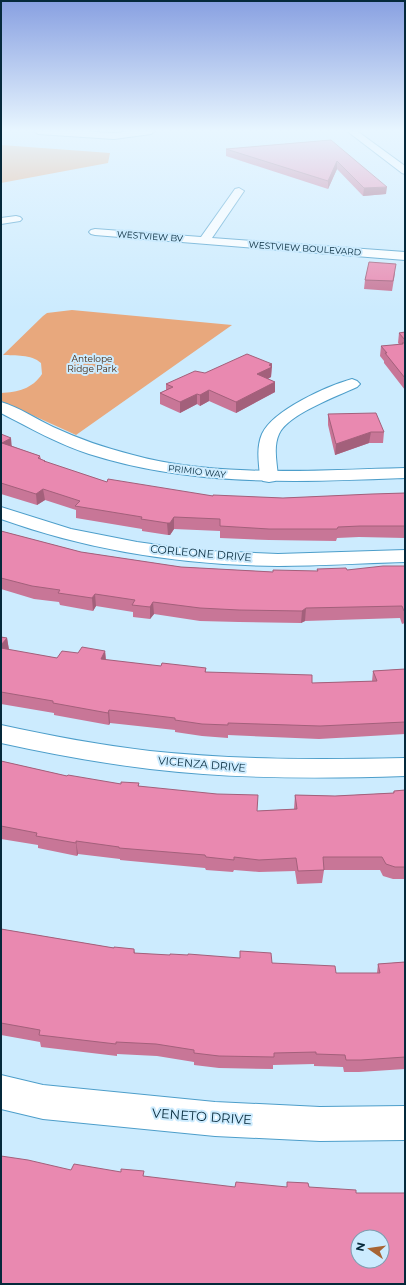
<svg xmlns="http://www.w3.org/2000/svg" width="406" height="1285" font-family="Montserrat,sans-serif">
  <style>
    .green { fill: #e8a87d }
    .lines { fill: none; stroke-linecap: round; stroke-linejoin: round }
    .minor-casing { stroke: #4d9eca; stroke-width: 2 }
    .tertiary-casing { stroke: #4d9eca; stroke-width: 2 }
    .minor { fill: #fff; fill-rule: evenodd }
    .tertiary { fill: #fff; fill-rule: evenodd }
    .wall { fill: #c87697 }
    .shaded-wall { fill: #a3607b }
    .building { fill: #e989b0; stroke: #a3607b; fill-rule: evenodd }
    .labels { text-anchor: middle; dominant-baseline: central; stroke-width: 4; stroke-linejoin: round; paint-order: stroke }
    .far-street-label { font-size: 9px; fill: #05293b; stroke: #ccebfe }
    .far-park-label { font-size: 9px; fill: #46250c; stroke: #ccebfe }
    .street-label { font-size: 11px; fill: #05293b; stroke: #ccebfe }
    .near-street-label { font-size: 13px; fill: #05293b; stroke: #ccebfe }
  </style>
  <rect width="100%" height="100%" fill="#ccebfe"/>
  <path class="green" d="M1 145 110 153 108 163 1 183Z
    M72 310 232 325 76 435 1 401V393C18 392 32 389 42 374L41 363C31 354 15 356 3 355L43 316 47 313Z"/>
  <g class="lines">
    <defs>
      <path id="minor" d="M34 131H79L114 133 131 131H155L151 134 114 139 38 134Z
        M347 131H357L405 166V174L402 173Z
        M239 188 244 191 212 238 405 252V260L95 235 91 234 89 232 91 230 95 229 201 237 235 189Z
        M16 216 20 217 22 219 20 221 1 224V218Z
        M352 379 357 381 360 384 357 387C338 396 288 414 279 434 273 447 277 463 278 477L275 481 269 482 263 481 260 477C259 463 256 448 262 434 273 410 327 386 352 379Z
        M1 507 71 529 137 542 173 547 209 551 278 554 405 550V562C363 563 320 566 278 566 184 565 90 551 1 519Z
        M1 725C51 736 100 745 150 751 235 760 320 760 405 758V776C320 779 235 779 150 769 100 763 51 754 1 743Z
        M1 1075 43 1085 215 1102 320 1107 405 1106V1140L320 1141 215 1136 43 1119 1 1109Z"/>
      <path id="tertiary" d="M1 402C19 407 36 419 53 427 79 439 105 448 133 455 216 478 319 470 405 468V478C299 482 192 487 89 454 58 444 30 428 1 413Z"/>
    </defs>
    <use href="#minor" class="minor-casing"/>
    <use href="#tertiary" class="tertiary-casing"/>
    <use href="#minor" class="minor"/>
    <use href="#tertiary" class="tertiary"/>
  </g>
  <path class="wall" d="M331 140 386 194 363 196 337 169 328 189 226 156V149Z
    M395 273 392 291 364 289 365 280Z
    M405 332V390L384 363V361L380 356 381 346 400 345 398 343 399 333Z
    M272 364 271 377 268 379 275 382V392L236 413 209 401 200 406 197 404 180 413 160 404V393L166 390V384L205 373Z
    M328 414 384 432 383 443H369L335 455 328 425Z
    M1 434 12 446 40 456 41 459 45 461V462L107 482 213 496 283 498 405 493V538L359 537 337 538 336 541 269 540 220 538V531L174 529 170 535H168L142 531V529L76 518V510L45 500 37 505 1 494Z
    M1 531 81 552 181 567 273 572 317 571V569L347 570 405 566V623L402 624 400 618 305 621 301 623 239 622 200 621 154 614 150 619 133 617V612L96 606 93 611 60 605 59 602 34 599 1 589Z
    M1 637 7 638 9 650 57 658 78 653 105 651 106 660 161 666 206 668V672L312 683 372 681 373 671 405 669V734L319 739 228 735V738L202 736 175 732V730L110 723 109 725 54 715V713L1 704Z
    M1 761 67 776 121 784 139 783V786L257 811 294 809 295 795 335 796 393 793 394 791 405 790V879H393L383 876 380 870H324L322 883 297 884 295 871 259 872 234 870 233 872 206 870 205 868 120 860V859L78 854 77 856 38 848V845L1 839Z
    M1 929 114 948 134 949 135 953 272 963 336 973H377L378 964 405 962V1069L359 1072H344L343 1067 314 1066V1064L273 1065V1069L219 1068 194 1065V1062L157 1056 117 1054V1056L41 1047 40 1042 1 1035Z"/>
  <path class="shaded-wall" d="M337 161V169L328 189V181Z
    M387 187 386 194 363 196 364 188Z
    M272 364 271 377 257 384V374Z
    M275 382V392L236 413V402Z
    M209 390V401L200 406V395Z
    M197 394V404L180 413V402Z
    M371 432 369 443 335 455 336 444Z
    M11 438 12 449 2 443Z
    M43 489 45 500 37 505 36 494Z
    M174 517V529L170 535H168L167 523Z
    M95 594 96 606 93 611 92 598Z
    M153 602 154 614 150 619V607Z
    M306 608 305 621 301 623 302 611Z
    M7 638 9 650 1 660V645Z
    M105 651 106 663 101 659Z
    M109 710 110 723 109 725 108 713Z
    M76 841 78 854 77 856 76 843Z"/>
  <path class="building" d="M331 140 387 187 364 188 337 161 328 181 226 149Z
    M369 262 396 264 393 281 365 280Z
    M405 332V340L399 333Z
    M402 343H405V378L385 353H387L381 346 403 344Z
    M247 354 272 364 269 365 272 367 257 374 275 382 236 402 209 390 200 395 197 394 180 402 160 393 173 387 166 384 195 371 205 373Z
    M376 413 384 432H371L336 444 328 414Z
    M1 434 11 438 2 443 40 456 38 458 45 461H44L107 482 108 479 213 496V495L283 498 372 494 405 493V526H360L338 527 337 529H269L220 526V519L174 517 170 523H167L141 519 142 517 75 506 80 501 43 489 36 494 1 483Z
    M1 531 81 552 181 567 273 572V570L318 571 317 569 346 568 347 570 383 566H405V611H404L402 606 306 608 302 611 239 610 200 608 153 602 150 607 132 605 135 600 95 594 92 598 58 593 60 590 32 586 1 578Z
    M1 637 7 638 1 645Z
    M82 647 105 651 101 659 161 666 162 663 206 668 205 672 312 675V683L377 681 373 671 405 669V722L320 726 228 723V725L202 724 175 720V718L109 710 108 713 53 703V701L1 692V648L57 658 62 651 78 653Z
    M1 761 67 776 68 775 121 784V782L139 783 138 786 217 794 258 795 257 811 297 809 295 795 335 796 394 793V791L405 790V867H395L386 864 382 857H323L324 870 298 871 296 858 259 860 234 857V860L206 857 205 855 119 848V847L76 841V843L36 836 37 833 1 826Z
    M1 929 114 948V947L134 949V953L170 955V954L188 955V954L240 958V951L271 953 272 963 335 966 336 973H380L378 964 405 962V1057L361 1060H346L345 1055 316 1054V1052L274 1053V1057L219 1056 194 1053V1050L156 1044 116 1042V1044L39 1035 40 1030 1 1023Z
    M1 1156 28 1160 71 1170 74 1164 121 1172V1169L144 1171 143 1176 235 1187 236 1182 287 1187V1182L308 1183 309 1187 356 1190V1193H405V1284H1ZM358 1237H382V1261H358Z"/>
  <linearGradient id="sky" x2="0" y2="1"><stop stop-color="#88a0e1"/><stop offset="0.42" stop-color="#e8f6ff"/><stop offset="1" stop-color="#e8f6ff" stop-opacity="0"/></linearGradient>
  <rect width="406" height="311" fill="url(#sky)"/>
  <g class="labels">
    <g class="far-street-label">
      <text transform="translate(150 236) rotate(4)">WESTVIEW BV</text>
      <text transform="translate(305 248) rotate(4)">WESTVIEW BOULEVARD</text>
      <text transform="translate(197 471) rotate(7)">PRIMIO WAY</text>
    </g>
    <g class="far-park-label">
      <text x="92" y="358">Antelope<tspan x="92" dy="10">Ridge Park</tspan></text>
    </g>
    <g class="street-label">
      <text transform="translate(201 553) rotate(5)">CORLEONE DRIVE</text>
      <text transform="translate(202 764) rotate(5)">VICENZA DRIVE</text>
    </g>
    <g class="near-street-label">
      <text transform="translate(202 1116) rotate(4)">VENETO DRIVE</text>
    </g>
  </g>
  <rect width="406" height="1285" fill="none" stroke="#05293b" stroke-width="4"/>
  <g transform="translate(370 1249) rotate(283)"><circle r="19" fill="#ccebfe" stroke="#7c9db0"/>
  <path d="M0-3L7 15L0 10L-7 15Z" fill="#a76433"/>
  <text y="-6" font-size="11" font-weight="bold" text-anchor="middle" fill="#05293b">N</text>
  </g>
</svg>
